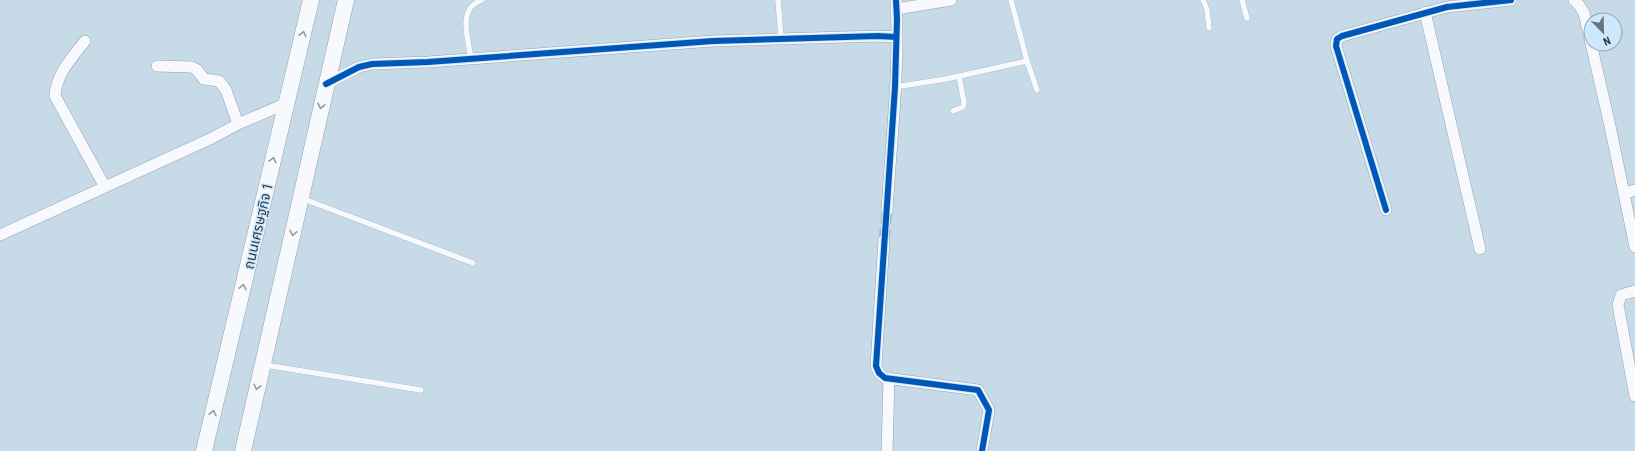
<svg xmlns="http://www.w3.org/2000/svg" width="1635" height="451" font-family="'Roboto Condensed','Noto Sans Thai',sans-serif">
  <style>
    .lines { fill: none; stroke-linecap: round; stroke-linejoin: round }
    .minor-tunnel { stroke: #a9bbc8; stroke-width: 11; stroke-dasharray: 11 5.5; stroke-linecap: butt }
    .service-casing { stroke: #95a3ae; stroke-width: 6 }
    .minor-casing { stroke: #95a3ae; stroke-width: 12 }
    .secondary-casing { stroke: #95a3ae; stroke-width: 17 }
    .service { stroke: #f7f9fc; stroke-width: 5.5 }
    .minor { stroke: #f7f9fc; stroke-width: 11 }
    .secondary { stroke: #f7f9fc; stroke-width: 16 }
    .cycleway-casing { stroke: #cde7fc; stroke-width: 8 }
    .cycleway { stroke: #0057b8; stroke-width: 6 }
    .oneway { stroke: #949ba2 }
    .labels { text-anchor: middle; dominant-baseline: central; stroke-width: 3; stroke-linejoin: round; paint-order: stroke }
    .street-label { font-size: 14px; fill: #303d48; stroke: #cde7fc }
  </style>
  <rect width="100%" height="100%" fill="#c7dae8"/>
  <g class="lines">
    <path class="minor-tunnel" d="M884 240 887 211"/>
    <defs>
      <path id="service" d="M778 0 781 38
        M1011 0 1027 61
        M1203 0 1207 9 1209 28
        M1242 0 1247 18
        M471 58C468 38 457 8 482 0
        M895 87 946 79 1027 61 1037 90
        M953 111 963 107 964 102 959 76
        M301 198 473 263
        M265 365 421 390"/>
      <path id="minor" d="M1574 0 1579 5 1584 13 1610 126 1635 247
        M896 9 951 0
        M1425 12 1480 249
        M85 41C72 58 56 74 55 96L105 187
        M157 66 192 67 197 70 204 79 219 81 226 90 238 124
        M326 84 359 67 372 64 428 62 713 41 878 36 896 37
        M1624 194 1635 190
        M1386 210 1336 46 1337 39 1342 36 1447 7 1511 0
        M887 211C891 141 900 70 896 0
        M0 235 212 138 238 124 287 103
        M884 240 876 366 879 373 885 378 978 390 989 410 982 451
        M1635 291 1621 295 1618 305 1635 396
        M887 451 889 378"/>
      <path id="secondary" d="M204 451 311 0
        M243 451 346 0"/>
    </defs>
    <use href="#service" class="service-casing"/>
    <use href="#minor" class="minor-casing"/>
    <use href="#secondary" class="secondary-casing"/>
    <use href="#service" class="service"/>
    <use href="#minor" class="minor"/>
    <use href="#secondary" class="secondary"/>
    <defs>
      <path id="cycleway" d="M896 0 897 19 895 87 876 366 879 373 885 378 978 390 989 410 982 451
        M326 84 359 67 372 64 428 62 713 41 878 36 896 37
        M1386 210 1336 46 1337 39 1342 36 1447 7 1511 0"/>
    </defs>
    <use href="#cycleway" class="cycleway-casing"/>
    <use href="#cycleway" class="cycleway"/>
  </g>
  <defs><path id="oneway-chevron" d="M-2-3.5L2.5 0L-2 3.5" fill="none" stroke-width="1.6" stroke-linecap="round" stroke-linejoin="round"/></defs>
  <g class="oneway">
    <use href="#oneway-chevron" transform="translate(303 34) rotate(-77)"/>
    <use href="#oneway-chevron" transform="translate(321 106) rotate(102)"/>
    <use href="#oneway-chevron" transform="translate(273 160) rotate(-77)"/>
    <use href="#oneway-chevron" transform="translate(293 233) rotate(103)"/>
    <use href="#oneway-chevron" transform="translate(243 287) rotate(-77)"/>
    <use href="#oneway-chevron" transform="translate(257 387) rotate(103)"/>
    <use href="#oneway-chevron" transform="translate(213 413) rotate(-77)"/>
  </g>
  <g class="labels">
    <g class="street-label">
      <text transform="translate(258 226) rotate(-77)">ถนนเศรษฐกิจ 1</text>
    </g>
  </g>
  <g transform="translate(1603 32) rotate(157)"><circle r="19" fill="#cde7fc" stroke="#8ea3b4"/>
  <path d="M0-3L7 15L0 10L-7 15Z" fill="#657480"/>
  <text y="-6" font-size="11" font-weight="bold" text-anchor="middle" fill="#303d48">N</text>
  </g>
</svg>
